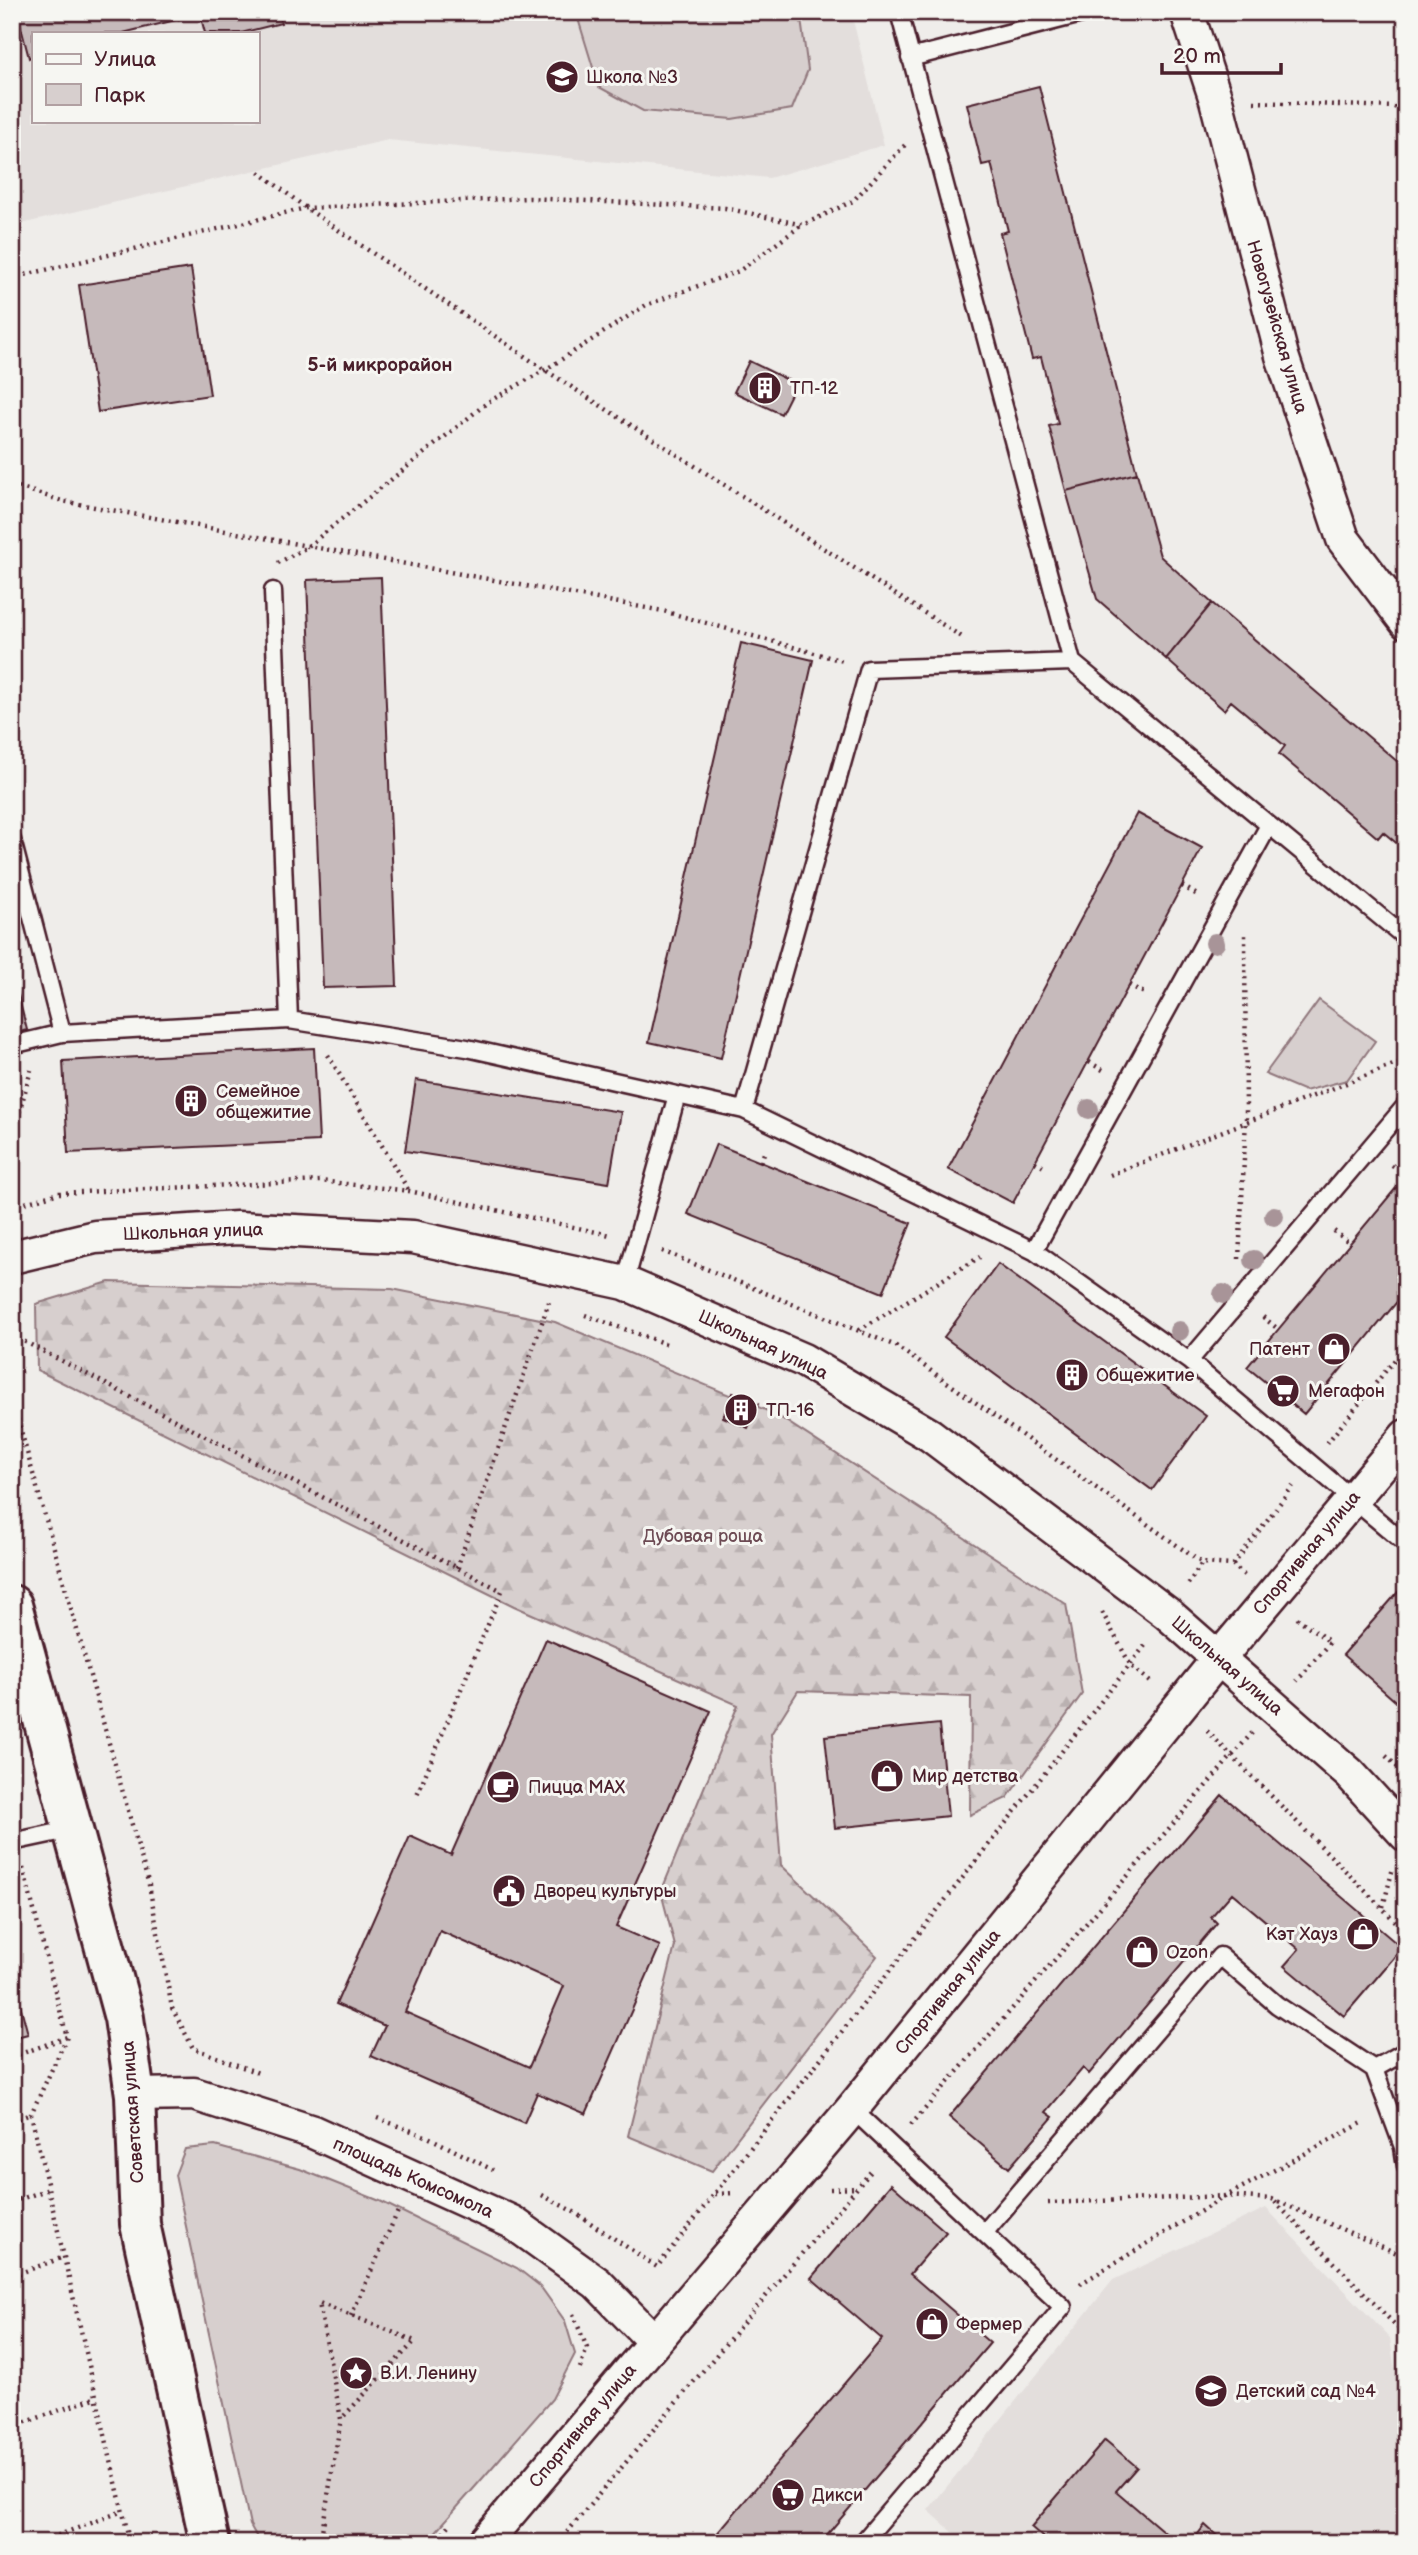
<svg xmlns="http://www.w3.org/2000/svg" width="1418" height="2555" font-family="'Balsamiq Sans',sans-serif">
  <style>
    .built { fill: #e3dedc; fill-rule: evenodd }
    .forest { fill: url(#forest-firs); stroke: #90777c; stroke-width: 2 }
    .green { fill: #d7cfce; stroke: #90777c; stroke-width: 2 }
    .building { fill: #c6babb; stroke: #4a1f2b; stroke-width: 2; fill-rule: evenodd }
    .lines { fill: none; stroke-linecap: round; stroke-linejoin: round }
    .lane-casing { stroke: #4a1f2b; stroke-width: 21 }
    .street-casing { stroke: #4a1f2b; stroke-width: 37 }
    .secondary-casing { stroke: #4a1f2b; stroke-width: 44 }
    .path { stroke: #4a1f2b; stroke-width: 4.5; stroke-dasharray: 2 5; stroke-linecap: butt }
    .lane { stroke: #f6f6f2; stroke-width: 16 }
    .street { stroke: #f6f6f2; stroke-width: 32 }
    .secondary { stroke: #f6f6f2; stroke-width: 38 }
    .tree { fill: #a89498 }
    .labels { text-anchor: middle; dominant-baseline: central; stroke-width: 6; stroke-linejoin: round; paint-order: stroke }
    .poi-label { font-size: 18px; fill: #4a1f2b; stroke: #f6f6f2; text-anchor: start }
    .street-label { font-size: 18px; fill: #4a1f2b; stroke: #f6f6f2 }
    .park-label { font-size: 18px; fill: #6d4b54; stroke: #f6f6f2 }
    .neighbourhood-label { font-size: 19px; font-weight: bold; fill: #4a1f2b; stroke: #f6f6f2 }
  </style>
  <defs>
    <pattern id="forest-firs" width="22" height="20" patternUnits="userSpaceOnUse" patternTransform="scale(1.75)"><rect width="22" height="20" fill="#d7cfce"/><path d="M5 1l3.5 6h-7zM16 11l3.5 6h-7z" fill="#bab1b1"/></pattern>
  </defs>
  <rect width="100%" height="100%" fill="#efedea"/>
  <filter id="ink" filterUnits="userSpaceOnUse"><feTurbulence type="fractalNoise" baseFrequency=".0143" numOctaves="2"/><feDisplacementMap in="SourceGraphic" scale="14" xChannelSelector="R" yChannelSelector="G"/><feConvolveMatrix kernelMatrix="1 2 1 2 8 2 1 2 1" color-interpolation-filters="sRGB"/></filter>
  <g filter="url(#ink)">
    <path class="built" d="M12 12H851L884 145 769 178 388 140 12 226ZM33 33H257V121H33Z
      M1266 2208 1390 2338 1406 2443V2543H965L928 2510 1113 2280Z"/>
    <path class="forest" d="M109 1282 392 1289 555 1322 775 1414 1066 1604 1082 1694 1007 1798 970 1815 971 1697 798 1691 771 1734 781 1865 877 1956 712 2171 628 2136 675 1946 661 1892 738 1705 514 1606 37 1370 36 1304Z"/>
    <path class="green" d="M576 12H800L808 70 792 109 732 119 643 111 599 87Z
      M1319 1000 1375 1041 1347 1080 1305 1091 1265 1074Z
      M215 2146 300 2169 380 2201 517 2268 540 2286 565 2321 575 2354 552 2399 426 2543H260L250 2525 175 2175 185 2149Z"/>
    <path class="building" d="M17 12H279L281 23 241 33H205L200 14 123 33H33V56L29 58Z
      M1039 86 1137 473 1066 491 1049 426 1058 424 1041 357 1032 359 1000 233 1008 231 991 163 982 165 967 104Z
      M191 268 210 395 98 412 79 285Z
      M749 361 796 384 781 414 734 392Z
      M1137 473 1160 556 1212 603 1166 659 1097 599 1066 491Z
      M381 577 397 986 323 988 307 580Z
      M1212 603 1406 769V851L1383 832 1378 838 1293 766 1279 754 1285 746 1231 701 1224 710 1166 659Z
      M741 643 813 660 721 1058 649 1042Z
      M1137 813 1202 848 1013 1203 948 1169Z
      M12 971 27 1030 12 1034Z
      M314 1048 319 1141 68 1153 63 1061Z
      M416 1080 621 1112 609 1183 405 1151Z
      M716 1144 911 1223 883 1293 688 1214Z
      M1406 1176V1291L1304 1414 1247 1367Z
      M998 1264 1206 1416 1152 1490 944 1337Z
      M733 1393 758 1404 748 1428 723 1417Z
      M1406 1583V1702L1402 1707 1343 1655Z
      M546 1639 711 1711 616 1927 660 1946 586 2114 537 2093 524 2123 371 2056 385 2026 336 2004 410 1836 451 1855ZM440 1931 564 1986 529 2067 405 2012Z
      M939 1724 948 1816 835 1828 825 1736Z
      M1222 1795 1402 1948 1344 2016 1284 1966 1299 1949 1232 1893 1211 1917 1217 1923 1089 2074 1083 2068 1046 2112 1053 2117 1009 2168 949 2117Z
      M12 1974 28 2034 12 2038Z
      M891 2184 946 2232 910 2274 990 2343 820 2543H709L882 2339 811 2278Z
      M1105 2440 1137 2467 1116 2491 1177 2543H1049L1031 2527Z
      M1205 2525 1225 2543H1191Z"/>
    <g class="lines">
      <defs>
        <path id="lane" d="M899 12 1072 662 1406 938
          M910 58 1089 12
          M273 591 289 1020
          M12 840 62 1033
          M12 1045 62 1033 289 1020 467 1048 744 1110 1034 1251 1189 1361 1406 1544
          M744 1110 869 669 1072 662
          M1034 1251 1269 825
          M625 1283 677 1095
          M1189 1361 1406 1105
          M12 1842 73 1829
          M1374 2069 1406 2051
          M852 2109 1063 2307 862 2543
          M984 2233 1220 1956 1277 2005 1374 2069 1403 2147 1406 2166"/>
        <path id="street" d="M1187 12 1216 100 1282 356 1343 539 1406 622
          M12 1257 95 1237 237 1228 413 1237 625 1283 803 1360 930 1435 1168 1614 1350 1774 1406 1835
          M135 2095 194 2094 313 2132 512 2222 597 2283 654 2341
          M484 2543 852 2109 1219 1658 1406 1436"/>
        <path id="secondary" d="M12 1605 124 2018 135 2095 140 2224 210 2543"/>
      </defs>
      <use href="#lane" class="lane-casing"/>
      <use href="#street" class="street-casing"/>
      <use href="#secondary" class="secondary-casing"/>
      <path class="path" d="M1254 102 1394 107 1406 112
        M259 172 306 208 545 370 962 637
        M12 278 306 208 529 198 725 208 803 225 853 201 905 145
        M12 485 62 501 663 611 843 661
        M278 563 307 547 488 402 545 370 646 305 739 271 802 225
        M1182 886 1199 896
        M1129 985 1144 993
        M328 1055 409 1191
        M1089 1062 1103 1070
        M12 1139 31 1070
        M761 1162 765 1150
        M1035 1162 1047 1169
        M1392 1165 1406 1175
        M1110 1175 1406 1060
        M12 1207 59 1193 320 1181 409 1191 610 1235
        M1334 1231 1350 1243
        M662 1251 896 1346 1202 1563 1233 1565 1244 1575
        M1239 1259 1246 1119 1245 931
        M585 1315 669 1345
        M1263 1317 1278 1329
        M859 1330 980 1257
        M12 1335 502 1591 416 1797
        M12 1399 149 1885 172 2008 193 2048 261 2074
        M1327 1443 1406 1346
        M1233 1565 1293 1486
        M457 1568 549 1302
        M1188 1584 1202 1563
        M1102 1612 1131 1666 1153 1684
        M1297 1618 1330 1642 1297 1681
        M1207 1731 1406 1932
        M1386 1756 1406 1775
        M23 1868 67 2037 31 2114 130 2543
        M1383 1907 1393 1868
        M12 2057 67 2037
        M377 2118 428 2137 493 2170
        M12 2121 31 2114
        M911 2125 1252 1733
        M830 2189 857 2188
        M715 2194 734 2193
        M542 2195 574 2212 657 2267 1147 1643
        M12 2202 49 2189
        M1275 2202 1406 2336
        M1048 2203 1226 2196 1272 2199 1406 2257
        M12 2276 64 2257
        M1080 2284 1226 2196 1364 2122
        M573 2314 587 2348 579 2371
        M351 2316 399 2209
        M12 2427 97 2397
        M38 2543 123 2511
        M320 2543 341 2419 319 2303 415 2341 341 2419
        M434 2543 452 2522
        M558 2543 873 2169"/>
      <use href="#lane" class="lane"/>
      <use href="#street" class="street"/>
      <use href="#secondary" class="secondary"/>
    </g>
    <g class="tree">
      <circle cx="1215" cy="943" r="10"/>
      <circle cx="1089" cy="1109" r="10"/>
      <circle cx="1274" cy="1216" r="10"/>
      <circle cx="1254" cy="1260" r="10"/>
      <circle cx="1223" cy="1294" r="10"/>
      <circle cx="1179" cy="1331" r="10"/>
    </g>
  </g>
  <defs>
    <symbol id="school-disc" viewBox="-11 -11 22 22"><circle r="9.5" fill="#4a1f2b" stroke="#f6f6f2"/><path d="M0-5L7-2L0 1L-7-2ZM-4 1L0 2.5L4 1V4Q0 6-4 4Z" fill="#fff"/></symbol>
    <symbol id="building-disc" viewBox="-11 -11 22 22"><circle r="9.5" fill="#4a1f2b" stroke="#f6f6f2"/><path d="M-4-6H4V6H1V3H-1V6H-4ZM-2.5-4.3h1.7v1.8h-1.7ZM.8-4.3h1.7v1.8H.8ZM-2.5-1h1.7V.8h-1.7ZM.8-1h1.7V.8H.8Z" fill="#fff"/></symbol>
    <symbol id="shop-disc" viewBox="-11 -11 22 22"><circle r="9.5" fill="#4a1f2b" stroke="#f6f6f2"/><path d="M-5-2.5h2.3a2.7 3.5 0 0 1 5.4 0H5L5.5 6h-11ZM-1.5-2.5h3a1.5 2.3 0 0 0-3 0Z" fill="#fff"/></symbol>
    <symbol id="supermarket-disc" viewBox="-11 -11 22 22"><circle r="9.5" fill="#4a1f2b" stroke="#f6f6f2"/><path d="M-6-5.5h2.5l.6 2H6L4.5 2H-2.5L-4.4-4H-6ZM-1.5 3.2a1.3 1.3 0 1 0 .1 0ZM3 3.2a1.3 1.3 0 1 0 .1 0Z" fill="#fff"/></symbol>
    <symbol id="cafe-disc" viewBox="-11 -11 22 22"><circle r="9.5" fill="#4a1f2b" stroke="#f6f6f2"/><path d="M-5.5-4.5H6V0H3Q3 3.5 0 3.5H-2.5Q-5.5 3.5-5.5 0ZM3-3.2v2h1.7v-2ZM-6 4.5H4V6H-6Z" fill="#fff"/></symbol>
    <symbol id="civic-disc" viewBox="-11 -11 22 22"><circle r="9.5" fill="#4a1f2b" stroke="#f6f6f2"/><path d="M-.6-6.5H3V-4.5H.6V-3L4-1V1h2V6H-6V1h2V-1L-.6-3ZM-1.2 2.5V6h2.4V2.5Z" fill="#fff"/></symbol>
    <symbol id="sight-disc" viewBox="-11 -11 22 22"><circle r="9.5" fill="#4a1f2b" stroke="#f6f6f2"/><path d="M0-6L1.8-2.2L6-1.7L2.9 1.2L3.7 5.4L0 3.3L-3.7 5.4L-2.9 1.2L-6-1.7L-1.8-2.2Z" fill="#fff"/></symbol>
  </defs>
  <g fill-rule="evenodd">
    <use href="#school-disc" x="543" y="58" width="38" height="38"/>
    <use href="#building-disc" x="746" y="369" width="38" height="38"/>
    <use href="#building-disc" x="172" y="1082" width="38" height="38"/>
    <use href="#shop-disc" x="1315" y="1330" width="38" height="38"/>
    <use href="#building-disc" x="1053" y="1356" width="38" height="38"/>
    <use href="#supermarket-disc" x="1264" y="1372" width="38" height="38"/>
    <use href="#building-disc" x="722" y="1391" width="38" height="38"/>
    <use href="#shop-disc" x="868" y="1757" width="38" height="38"/>
    <use href="#cafe-disc" x="484" y="1768" width="38" height="38"/>
    <use href="#civic-disc" x="490" y="1872" width="38" height="38"/>
    <use href="#shop-disc" x="1344" y="1915" width="38" height="38"/>
    <use href="#shop-disc" x="1123" y="1933" width="38" height="38"/>
    <use href="#shop-disc" x="913" y="2305" width="38" height="38"/>
    <use href="#sight-disc" x="337" y="2354" width="38" height="38"/>
    <use href="#school-disc" x="1192" y="2372" width="38" height="38"/>
    <use href="#supermarket-disc" x="769" y="2476" width="38" height="38"/>
  </g>
  <g class="labels">
    <g class="poi-label">
      <text x="586" y="77">Школа №3</text>
      <text x="790" y="388">ТП-12</text>
      <text x="216" y="1091">Семейное<tspan x="216" dy="21">общежитие</tspan></text>
      <text x="1310" y="1349" text-anchor="end">Патент</text>
      <text x="1096" y="1375">Общежитие</text>
      <text x="1308" y="1391">Мегафон</text>
      <text x="766" y="1410">ТП-16</text>
      <text x="912" y="1776">Мир детства</text>
      <text x="528" y="1787">Пицца MAX</text>
      <text x="534" y="1891">Дворец культуры</text>
      <text x="1338" y="1934" text-anchor="end">Кэт Хауз</text>
      <text x="1166" y="1952">Ozon</text>
      <text x="956" y="2324">Фермер</text>
      <text x="380" y="2373">В.И. Ленину</text>
      <text x="1236" y="2391">Детский сад №4</text>
      <text x="812" y="2495">Дикси</text>
    </g>
    <g class="street-label">
      <text transform="translate(1277 327) rotate(74)">Новогузейская улица</text>
      <text transform="translate(193 1232) rotate(-2)">Школьная улица</text>
      <text transform="translate(763 1345) rotate(25)">Школьная улица</text>
      <text transform="translate(1307 1553) rotate(-50)">Спортивная улица</text>
      <text transform="translate(1227 1666) rotate(41)">Школьная улица</text>
      <text transform="translate(948 1992) rotate(-51)">Спортивная улица</text>
      <text transform="translate(133 2112) rotate(-94)">Советская улица</text>
      <text transform="translate(413 2178) rotate(24)">площадь Комсомола</text>
      <text transform="translate(583 2426) rotate(-50)">Спортивная улица</text>
    </g>
    <g class="park-label">
      <text x="703" y="1536">Дубовая роща</text>
    </g>
    <g class="neighbourhood-label">
      <text x="380" y="365">5-й микрорайон</text>
    </g>
  </g>
  <rect width="1418" height="2555" fill="none" stroke="#f6f6f2" stroke-width="42"/>
  <rect x="21" y="21" width="1376" height="2513" fill="none" stroke="#4a1f2b" stroke-width="2.5" filter="url(#ink)"/>
  <rect x="32" y="32" width="228" height="91" fill="#f6f6f2" stroke="#b1a0a2" stroke-width="2"/>
  <rect x="46" y="54" width="35" height="10" fill="#f6f6f2" stroke="#b1a0a2" stroke-width="2"/>
  <text x="94" y="66" font-size="21" fill="#4a1f2b">Улица</text>
  <rect x="46" y="84" width="35" height="21" fill="#d7cfce" stroke="#b1a0a2" stroke-width="2"/>
  <text x="94" y="102" font-size="21" fill="#4a1f2b">Парк</text>
  <path d="M1162 63v10h119v-10" fill="none" stroke="#4a1f2b" stroke-width="3.5"/>
  <text x="1173" y="63" font-size="21" fill="#4a1f2b" stroke="#f6f6f2" stroke-width="5" paint-order="stroke">20 m</text>
</svg>
